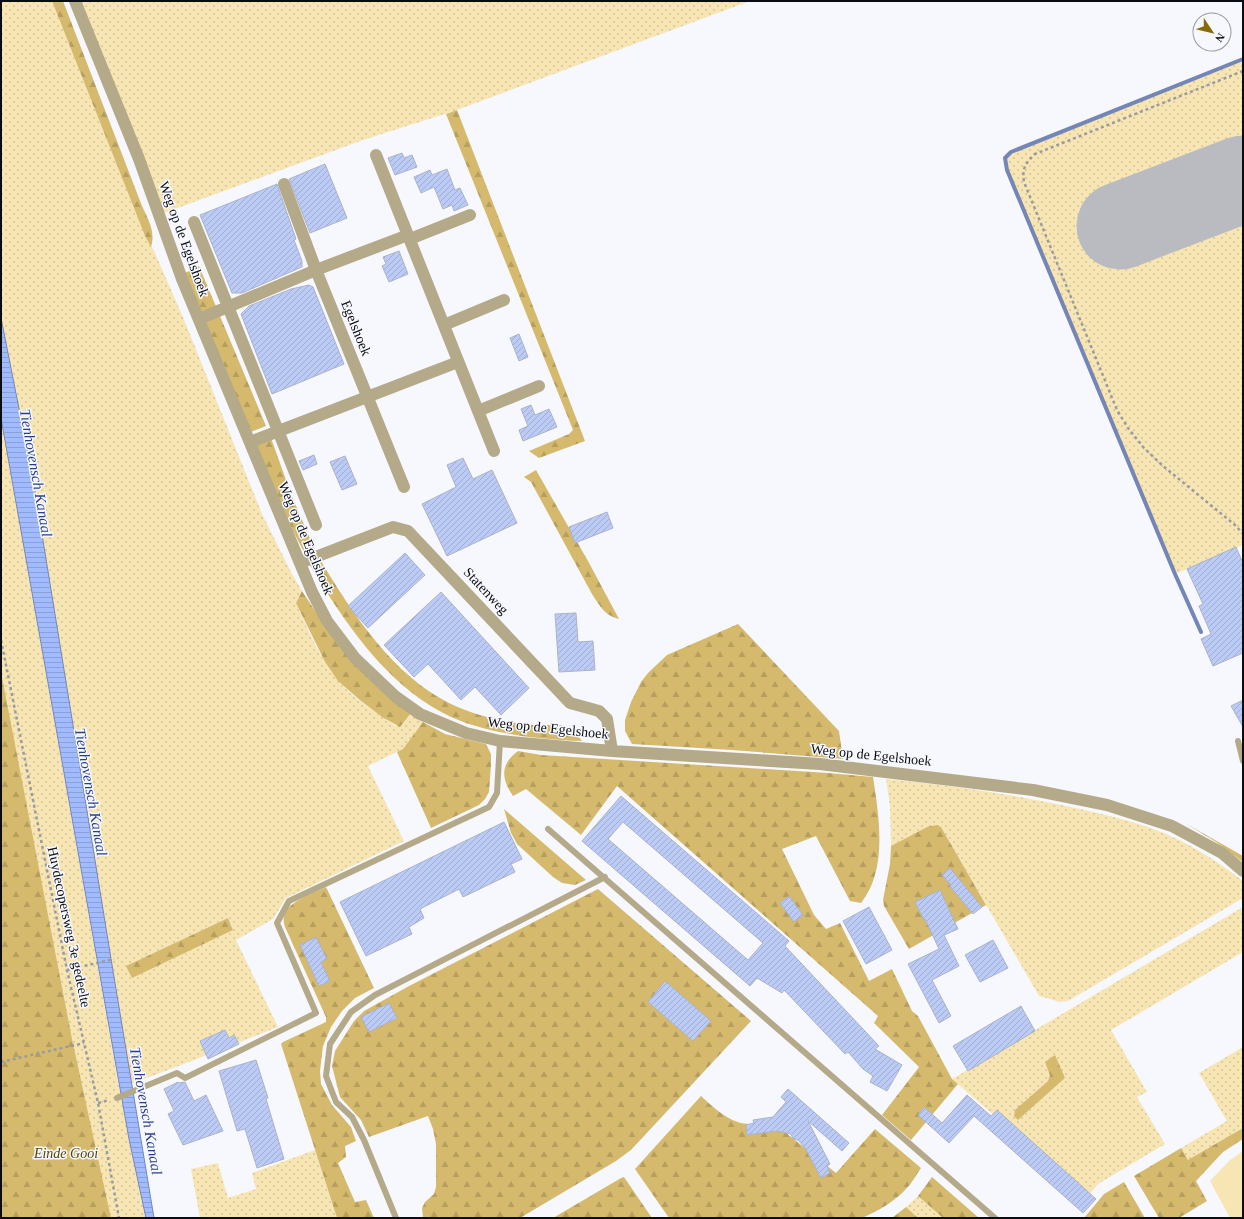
<svg xmlns="http://www.w3.org/2000/svg" width="1244" height="1219" font-family="Georgia,serif">
  <style>
    .grass { fill: url(#grass-dots); fill-rule: evenodd }
    .forest { fill: url(#forest-firs) }
    .garden { fill: #f7e6b4 }
    .water { fill: url(#water-rules); stroke: #7486b8 }
    .lines { fill: none; stroke-linecap: round; stroke-linejoin: round }
    .stream { stroke: #7486b8; stroke-width: 4 }
    .runway { stroke: #b9bbc0; stroke-width: 87 }
    .building { fill: url(#building-hatch); stroke: #aab3c8; fill-rule: evenodd }
    .path { stroke: #999ba1; stroke-width: 2.5; stroke-dasharray: 3 3; stroke-linecap: butt }
    .service { stroke: #b4a989; stroke-width: 6 }
    .minor { stroke: #b4a989; stroke-width: 12 }
    .labels { text-anchor: middle; dominant-baseline: central; stroke-width: 3; stroke-linejoin: round; paint-order: stroke }
    .street-label { font-size: 14px; fill: #0a0c13; stroke: #f6f8fd }
    .park-label { font-size: 14px; font-style: italic; fill: #564403; stroke: #f6f8fd }
    .water-label { font-size: 15px; font-style: italic; fill: #293e8b; stroke: #f6f8fd }
  </style>
  <defs>
    <pattern id="grass-dots" width="8" height="8" patternUnits="userSpaceOnUse"><rect width="8" height="8" fill="#f7e6b4"/><path d="M2 2h.1M6 6h.1" fill="none" stroke="#d2c49a" stroke-width="1.8" stroke-linecap="round"/></pattern>
    <pattern id="forest-firs" width="22" height="20" patternUnits="userSpaceOnUse"><rect width="22" height="20" fill="#d5ba6e"/><path d="M5 1l3.5 6h-7zM16 11l3.5 6h-7z" fill="#b69f5e"/></pattern>
    <pattern id="water-rules" width="6" height="5" patternUnits="userSpaceOnUse"><rect width="6" height="5" fill="#a1bbfe"/><path d="M0 2.5h6" fill="none" stroke="#89a0d9"/></pattern>
    <pattern id="building-hatch" width="6" height="6" patternUnits="userSpaceOnUse"><rect width="6" height="6" fill="#bbcbf5"/><path d="M-1 1l2-2M0 6l6-6M5 7l2-2" fill="none" stroke="#9fadd1"/></pattern>
  </defs>
  <rect width="100%" height="100%" fill="#f6f8fd"/>
  <path class="grass" d="M1 1H52L145 236 154 251 183 317 262 514 291 572 302 591 296 603C308 629 319 657 337 679 351 697 377 713 396 726L410 714 423 722 403 749 368 766 404 841 286 898 273 919 236 940 278 1027 189 1062 131 1084 33 479 1 318ZM228 918 233 929 126 966Z
    M78 1H750L457 110 363 140 164 213Z
    M1243 59V545L1175 574 1007 170 1005 158 1011 152Z
    M1 418 119 1087 146 1218H1Z
    M886 779C947 785 1007 793 1066 806 1103 814 1142 822 1177 839 1200 850 1222 865 1243 881V898L1068 1001 1060 1002 1039 996 941 827H927L891 846 890 806Z
    M1243 907V952L1111 1030 1147 1092 1137 1097 1165 1144 1098 1184 1088 1196 952 1079ZM1050 1075 1065 1078 1018 1120 1015 1110 1048 1081Z
    M1243 1047V1128L1188 1161 1181 1148 1227 1121 1199 1073Z
    M315 1150 337 1218H200L191 1169 218 1163 228 1198 256 1189 252 1173Z
    M918 1196 943 1218H916L917 1217 906 1207Z"/>
  <path class="forest" d="M52 1H63L142 206C148 219 156 232 151 247L145 236Z
    M457 110 585 441 539 458 529 451 569 434 573 430 446 114Z
    M199 266 266 426 251 432 185 273Z
    M271 438 291 494 314 548 304 552 292 529 256 443Z
    M536 470 588 561 619 619C605 616 600 606 592 594L531 482 524 477Z
    M321 561C352 613 393 675 449 703 474 715 505 723 533 725 544 726 560 723 570 728 575 731 579 737 582 741 537 739 483 734 443 713 384 682 343 620 310 565Z
    M302 591 333 638 410 714 400 727 382 717 361 701 338 681 325 662 296 603Z
    M738 624 839 731 843 759 732 750 632 744 625 731V720L631 702 641 682 648 673 667 655Z
    M1 672 72 1039 111 1218H1Z
    M423 722 445 734 486 744 491 754V765L489 792 485 799 479 805 431 828 397 752 403 749Z
    M518 751 541 755 828 773 873 777C879 816 888 870 861 903L850 901 816 836 782 849 814 915 826 929 840 923 869 981 892 969 912 1011 918 1016 952 1079 958 1084 911 1140 882 1115 919 1067 874 1023 878 1016 617 786 581 835 526 789 513 796C501 779 500 764 518 751Z
    M504 809 586 880 575 885 562 883 553 877 517 844 511 833Z
    M1185 823 1243 856V862L1216 842Z
    M937 825 941 827 986 905 909 949 884 906 883 900 890 864 891 846 927 827Z
    M326 887 374 988 355 998 342 1011 331 1027 323 1046 320 1071 321 1084 332 1105 351 1127 356 1141 345 1146 346 1157 338 1163 355 1202 366 1200 374 1218H337L281 1044 283 1042 326 1022V1017L285 927C284 924 283 920 284 917 286 902 314 893 326 887Z
    M598 889 751 1021 631 1150 616 1161 520 1218H423L422 1208 425 1202 434 1194 436 1187V1144L433 1129 428 1116 369 1137 361 1120 340 1097 332 1066 335 1051 354 1021 364 1011 409 986Z
    M228 918 233 930 132 978 126 966Z
    M1055 1055 1065 1078 1018 1120 1014 1116 1015 1110 1048 1081 1050 1075 1045 1062Z
    M701 1096C714 1108 732 1125 751 1124 757 1123 764 1121 770 1120L836 1173 875 1129 921 1168C916 1175 912 1183 906 1189 894 1202 878 1211 862 1218H669L635 1169Z
    M1243 1128V1139L1223 1152 1196 1181 1207 1201 1179 1218H1159L1134 1176 1181 1148 1188 1160Z
    M624 1177 652 1218H553L621 1178Z
    M932 1177 979 1218H943L918 1196Z
    M1124 1182 1145 1218H1084L1104 1194Z
    M906 1207 917 1217 916 1218H892Z"/>
  <path class="garden" d="M1243 1151V1218H1230L1210 1181 1230 1160Z"/>
  <path class="water" d="M1 318 33 479 113 971 154 1218H146L129 1139 1 418Z"/>
  <g class="lines">
    <path class="stream" d="M1201 632 1175 574 1007 170 1005 158 1011 152 1243 59"/>
    <path class="runway" d="M1120 226 1243 179"/>
  </g>
  <path class="building" d="M402 153 404 158 412 155 417 167 395 175 388 158Z
    M325 164 347 218 310 233 289 179Z
    M447 169 455 190 460 188 468 205 454 211 452 205 443 209 434 187 421 193 414 177 430 170 432 175Z
    M277 184 296 239 294 240 302 261V267L242 293H232L200 215Z
    M399 251 408 274 389 282 382 266 386 264 383 257Z
    M309 285 313 287 344 364 272 394 241 314 249 306 291 289Z
    M519 334 528 357 519 361 510 338Z
    M531 405 535 415 549 409 557 427 523 441 519 430 528 426 521 409Z
    M314 455 317 464 303 470 299 461Z
    M345 456 357 484 342 490 330 462Z
    M463 458 473 479 492 470 517 523 447 556 422 504 456 487 447 465Z
    M607 512 613 528 575 543 569 527Z
    M1236 547 1243 563V653L1213 666 1201 639 1211 634 1199 606 1203 604 1187 569Z
    M405 553 425 575 368 628 348 606Z
    M441 592 529 688 501 715 475 687 461 700 428 664 414 677 384 645Z
    M576 613 578 642 593 641 595 670 559 672 555 614Z
    M1243 700V727L1231 706Z
    M621 796 789 941 785 946 879 1046 875 1049 902 1065 887 1091 870 1082 873 1076 863 1069 848 1052 845 1054 784 990 782 993 757 978 750 986 582 841ZM623 822 763 943 748 960 608 839Z
    M504 822 522 859 511 864 515 872 463 897 459 889 420 909 424 918 409 927 412 934 366 956 340 902Z
    M950 868 982 907 973 914 949 885H951L942 875Z
    M940 890 958 929 944 935 959 966 932 980 951 1016 939 1023 908 964 939 949 925 919 924 920 915 902Z
    M789 896 803 915 794 922 780 903Z
    M869 907 892 950 866 964 843 921Z
    M316 937 327 959 321 962 330 981 319 986 300 945Z
    M993 940 1008 968 980 982 965 955Z
    M665 981 711 1021 693 1041 648 1002Z
    M389 1003 397 1018 369 1032 361 1017Z
    M1021 1006 1035 1031 968 1071 953 1046Z
    M225 1030 229 1038 234 1035 239 1044 208 1059 200 1041Z
    M256 1060 268 1098 266 1099 284 1159 257 1168 245 1129 237 1131 219 1071Z
    M178 1082 179 1083 185 1082 194 1101 206 1095 223 1131 183 1145 168 1114 174 1111 164 1089Z
    M788 1089 849 1143 842 1151 808 1121 830 1164 827 1166 830 1173 821 1178 805 1148 798 1140 793 1139 791 1134 777 1131 747 1135 746 1125 754 1123 753 1120 773 1117 786 1102 781 1097Z
    M967 1095 991 1116 997 1110 1096 1199 1083 1213 974 1116 949 1143 918 1115 924 1107 942 1123Z"/>
  <g class="lines">
    <path class="path" d="M1243 71 1035 154C1025 164 1022 168 1024 182L1117 410 1128 428 1144 448 1163 466 1235 525 1243 534
      M1 640 67 970 98 1103 119 1218
      M67 970 114 959
      M1 1062 84 1043
      M98 1103 109 1100"/>
    <path class="service" d="M1238 741 1243 761
      M548 829 995 1218
      M117 1098 177 1073 185 1078 316 1013 277 923 289 901 489 807 497 793 500 741
      M396 1218 364 1140 352 1117 336 1102 326 1076 330 1044 351 1012 375 995 605 877"/>
    <path class="minor" d="M75 1 139 159 182 279 312 592 327 621 355 658 396 697 420 714 466 733 500 741 612 751 820 764 1033 790 1107 805 1172 826 1222 853 1243 871
      M376 155 494 451
      M284 184 316 270 404 487
      M194 222 316 525
      M410 239 470 215
      M199 319 316 270 408 235
      M444 325 504 300
      M478 411 539 386
      M250 442 458 362
      M300 563 393 527 408 531 570 703 599 711 607 719 612 751"/>
  </g>
  <g class="labels">
    <g class="street-label">
      <text transform="translate(184 239) rotate(70)">Weg op de Egelshoek</text>
      <text transform="translate(356 328) rotate(68)">Egelshoek</text>
      <text transform="translate(306 538) rotate(67)">Weg op de Egelshoek</text>
      <text transform="translate(486 591) rotate(47)">Statenweg</text>
      <text transform="translate(548 728) rotate(6)">Weg op de Egelshoek</text>
      <text transform="translate(871 755) rotate(6)">Weg op de Egelshoek</text>
      <text transform="translate(69 927) rotate(78)">Huydecopersweg 3e gedeelte</text>
    </g>
    <g class="park-label">
      <text x="66" y="1153">Einde Gooi</text>
    </g>
    <g class="water-label">
      <text transform="translate(36 473) rotate(80)">Tienhovensch Kanaal</text>
      <text transform="translate(91 792) rotate(80)">Tienhovensch Kanaal</text>
      <text transform="translate(146 1111) rotate(80)">Tienhovensch Kanaal</text>
    </g>
  </g>
  <rect width="1244" height="1219" fill="none" stroke="#0a0c13" stroke-width="4"/>
  <g transform="translate(1212 32) rotate(125)"><circle r="19" fill="#f6f8fd" stroke="#989a9f"/>
  <path d="M0-3L7 15L0 10L-7 15Z" fill="#866b07"/>
  <text y="-6" font-size="11" font-weight="bold" text-anchor="middle" fill="#0a0c13">N</text>
  </g>
</svg>
